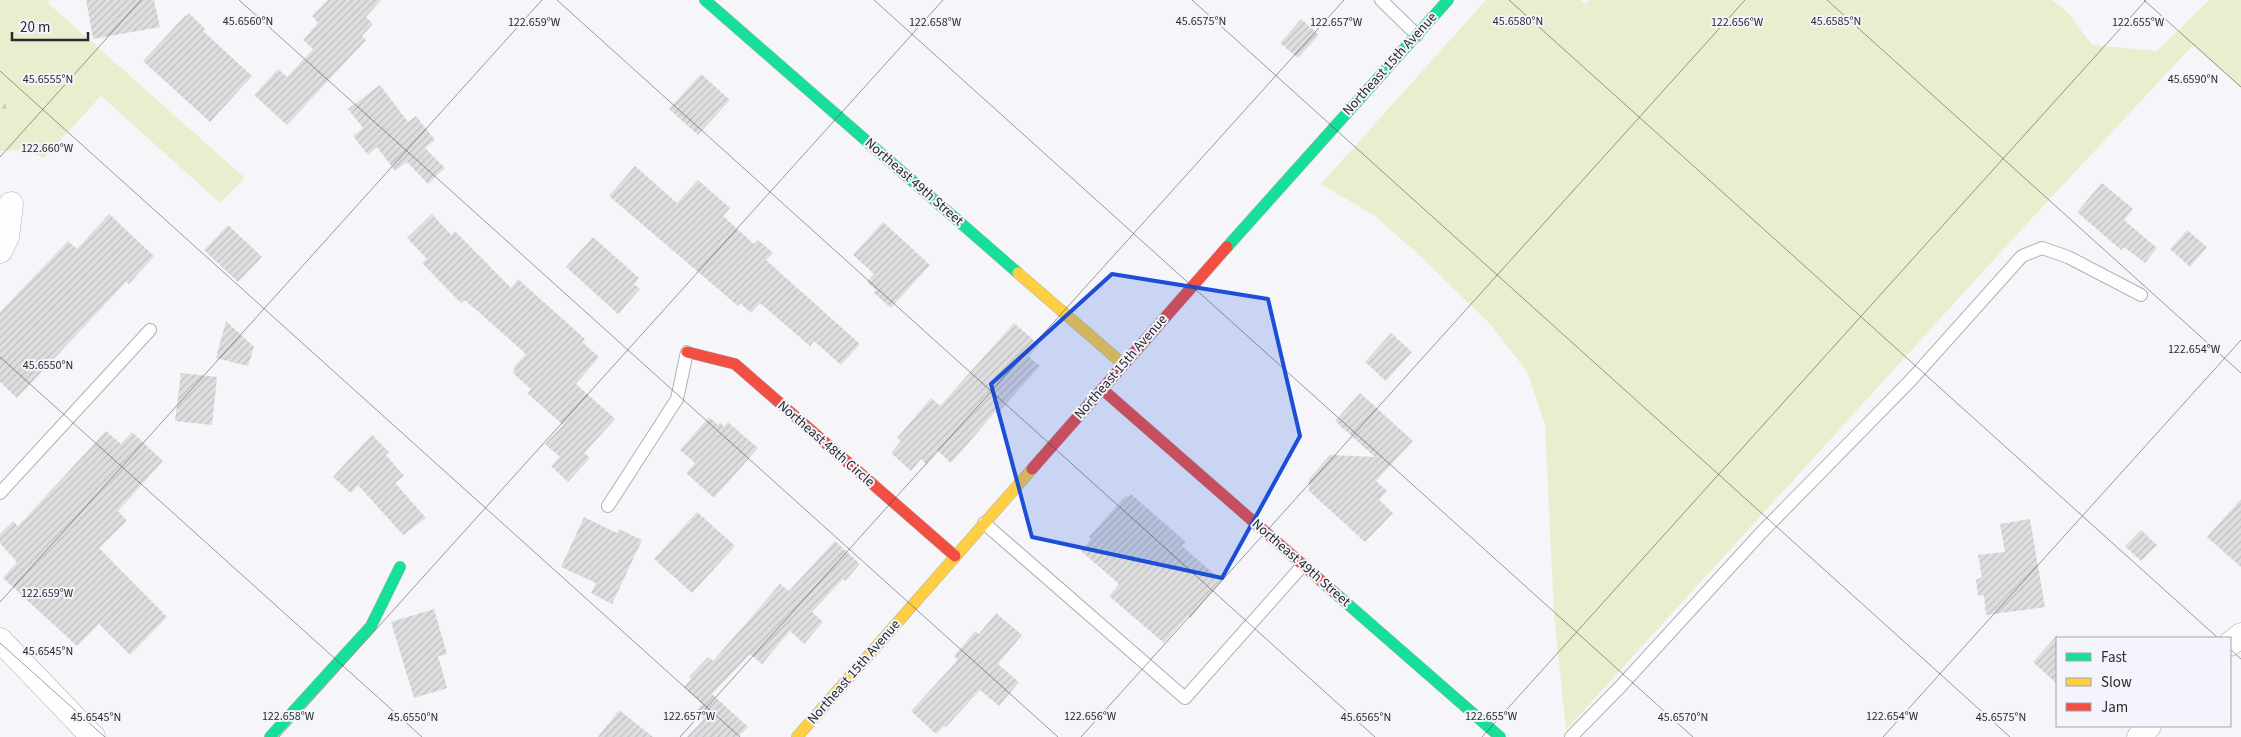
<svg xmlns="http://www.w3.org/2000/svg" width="2241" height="737" font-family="'Source Sans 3',sans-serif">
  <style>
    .green { fill: #e9eece }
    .forest { fill: url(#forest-firs) }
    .building { fill: url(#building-hatch) }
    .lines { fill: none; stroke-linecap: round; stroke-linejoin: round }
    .lane-casing { stroke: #b1b1b4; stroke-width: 14 }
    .street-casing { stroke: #b1b1b4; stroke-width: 25 }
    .fast-casing { stroke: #b1b1b4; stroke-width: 12 }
    .slow-casing { stroke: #b1b1b4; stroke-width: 12 }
    .jam-casing { stroke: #b1b1b4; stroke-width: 12 }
    .lane { stroke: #fefefe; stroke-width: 12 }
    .street { stroke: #fefefe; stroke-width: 24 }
    .fast { stroke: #16e098; stroke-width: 11 }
    .slow { stroke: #ffcf43; stroke-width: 11 }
    .jam { stroke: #f24e42; stroke-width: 11 }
    .marked { fill: #1d4ed8; fill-opacity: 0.2; stroke: #1d4ed8; stroke-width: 4; stroke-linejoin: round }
    .ticks { fill: none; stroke: #2a2a2d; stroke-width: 1; stroke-opacity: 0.45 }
    .labels { text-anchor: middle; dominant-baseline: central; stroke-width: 4; stroke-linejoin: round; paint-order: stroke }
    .street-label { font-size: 14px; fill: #2a2a2d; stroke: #f4f5fc }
    .ticks-label { font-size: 12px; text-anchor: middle; fill: #2a2a2d; stroke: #f4f5fc; stroke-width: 4; stroke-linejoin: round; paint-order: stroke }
  </style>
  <defs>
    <pattern id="forest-firs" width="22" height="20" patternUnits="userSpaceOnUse" patternTransform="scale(1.25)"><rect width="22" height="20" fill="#e9eece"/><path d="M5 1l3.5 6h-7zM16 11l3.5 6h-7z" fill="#c8ccb1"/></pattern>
    <pattern id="building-hatch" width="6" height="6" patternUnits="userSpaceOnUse" patternTransform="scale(1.25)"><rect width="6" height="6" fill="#dfdede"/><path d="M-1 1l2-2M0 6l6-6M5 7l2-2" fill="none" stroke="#c0bfbf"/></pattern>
  </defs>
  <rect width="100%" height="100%" fill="#f6f6fa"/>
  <path class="green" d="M0 0H50L48 3 245 178 220 203 101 96 44 158 27 150 0 151Z
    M1486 0H1581L1585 4 1589 0H2052L2068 13 2092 45 2157 51 2209 0H2241V88L2193 45 2008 244 1566 730 1554 615 1545 425 1528 373 1491 325 1417 253 1375 216 1321 184Z"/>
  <path class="forest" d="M0 74 8 117 0 124Z"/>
  <path class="building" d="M86 0H154L160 27 93 39Z
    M328 0H381L366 17 373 24 362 36 366 40 287 125 254 95 278 69 287 77 313 49 303 40 318 23 312 16Z
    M189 13 205 29 203 31 252 76 210 122 143 61 186 15 187 16Z
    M1301 19 1319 35 1298 58 1280 43Z
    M701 74 730 100 698 135 669 109Z
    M380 85 408 122 416 116 435 140 425 148 445 168 428 184 407 162 395 171 377 147 368 155 353 136 363 128 348 109Z
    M635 166 677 203 698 180 730 208 723 216 754 244 758 240 773 253 766 260 860 344 841 365 814 341 810 346 760 303 751 313 740 303 738 306 609 196Z
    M2102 183 2133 209 2124 220 2157 248 2145 263 2124 247 2121 250 2077 212Z
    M109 214 154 256 129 284 126 282 17 398 0 382V312L68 241 77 249Z
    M432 214 451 235 455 231 511 288 518 279 585 339 582 342 599 357 576 384 615 419 584 453 590 458 568 482 551 466 560 457 545 444 563 425 527 393 531 389 513 373 515 370 513 368 526 354 465 300 461 303 422 263 427 259 407 238Z
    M883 222 930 265 891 308 874 293 876 290 867 282 874 274 853 255Z
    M228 225 262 257 238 282 204 250Z
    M2187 230 2207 247 2190 267 2170 249Z
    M593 237 639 278 634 284 640 289 618 314 566 267Z
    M226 321 254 347 248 366 216 358Z
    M1014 323 1039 345 1029 357 1040 366 997 414 995 412 951 463 937 450 926 464 921 459 911 471 891 453 901 441 897 438 931 398 940 406Z
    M1391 333 1412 352 1386 381 1365 362Z
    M181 373 217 377 212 425 175 421Z
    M1360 393 1413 441 1376 481 1387 491 1379 500 1393 513 1365 542 1309 491V479L1330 455 1375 457 1335 421Z
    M709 417 718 425 720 422 724 427 728 422 758 448 714 498 686 473 695 463 680 450Z
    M106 431 121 444 132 432 163 461 118 511 127 521 99 548 167 617 130 655 99 624 77 646 3 578 17 562 0 543V534L13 521 18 526Z
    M372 435 389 452 386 455 404 476 395 483 426 518 403 535 358 485 351 493 333 477Z
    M1131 494 1186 542 1182 546 1222 581 1190 618 1188 616 1164 643 1109 596 1119 584 1081 551 1091 539 1089 537 1126 495 1128 497Z
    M2241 499V567L2207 537Z
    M697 512 735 546 692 593 654 559Z
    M584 517 617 533 619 529 642 540 612 604 591 593 596 583 561 567Z
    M2030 519 2045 607 1986 615 1984 596 1978 595 1976 580 1982 577 1978 555 2005 552 2000 524Z
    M2141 530 2157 545 2141 561 2125 546Z
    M835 541 860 564 845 581 843 579 812 612 823 622 804 644 790 631 762 664 750 654 712 694 748 727 738 737H687L704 719 696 711 702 704 684 687 691 679 689 677 708 657 713 661 780 584 789 591Z
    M434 609 447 654 438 656 447 688 414 698 391 622Z
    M996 613 1022 635 998 664 1019 682 999 706 980 690 946 727 944 726 936 734 911 711 958 660 954 656 975 631 979 634Z
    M2057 635V684L2033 662Z
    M619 710 653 737H598Z"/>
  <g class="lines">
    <defs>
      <path id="lane" d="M1381 0 1417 35
        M0 493 150 330
        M608 506 677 399 687 352
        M984 523 1185 698 1303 565
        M1571 737 1620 687 1761 533 1911 380 2022 256 2042 248 2068 257 2141 295"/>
      <path id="street" d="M0 251 7 237 11 204
        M0 640 93 737
        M2230 644 2241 635
        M2139 737 2149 726"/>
      <path id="fast" d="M705 0 1018 273
        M1227 247 1448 0
        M1335 593 1500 737
        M270 737 371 626 400 567"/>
      <path id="slow" d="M1018 273 1123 364
        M797 737 1032 469"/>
      <path id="jam" d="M687 352 735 364 955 556
        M1102 389 1335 593
        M1032 469 1227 247"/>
    </defs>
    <use href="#lane" class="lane-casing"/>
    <use href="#street" class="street-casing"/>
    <use href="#fast" class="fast-casing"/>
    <use href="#slow" class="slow-casing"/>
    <use href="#jam" class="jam-casing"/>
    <use href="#lane" class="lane"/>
    <use href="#street" class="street"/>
    <use href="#fast" class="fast"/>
    <use href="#slow" class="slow"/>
    <use href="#jam" class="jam"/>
  </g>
  <path class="marked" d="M1112 274 1268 299 1300 436 1222 578 1032 537 991 384Z"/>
  <path class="ticks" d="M239 0 1058 737M557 0 1375 737M874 0 1693 737M1192 0 2010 737M1509 0 2218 638M1827 0 2241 373M2144 0 2241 87M0 71 740 737M0 157 141 0M0 357 422 737M0 602 542 0M0 643 105 737M2230 649 2241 659M279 737 943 0M680 737 1344 0M1081 737 1745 0M1482 737 2146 0M1883 737 2241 340"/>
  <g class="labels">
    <g class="street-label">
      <text transform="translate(1390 64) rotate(-48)">Northeast 15th Avenue</text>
      <text transform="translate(914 182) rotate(41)">Northeast 49th Street</text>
      <text transform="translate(1121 367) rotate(-49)">Northeast 15th Avenue</text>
      <text transform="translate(826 444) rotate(41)">Northeast 48th Circle</text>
      <text transform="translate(1301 563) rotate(41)">Northeast 49th Street</text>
      <text transform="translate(854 672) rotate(-49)">Northeast 15th Avenue</text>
    </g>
  </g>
  <g class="ticks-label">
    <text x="248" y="25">45.6560°N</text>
    <text x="1201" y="25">45.6575°N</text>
    <text x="1518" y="25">45.6580°N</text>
    <text x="1836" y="25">45.6585°N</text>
    <text x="534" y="26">122.659°W</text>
    <text x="935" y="26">122.658°W</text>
    <text x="1336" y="26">122.657°W</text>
    <text x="1737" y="26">122.656°W</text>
    <text x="2138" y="26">122.655°W</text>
    <text x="2193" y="83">45.6590°N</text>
    <text x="48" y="83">45.6555°N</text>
    <text x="47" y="152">122.660°W</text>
    <text x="2194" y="353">122.654°W</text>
    <text x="48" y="369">45.6550°N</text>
    <text x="47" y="597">122.659°W</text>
    <text x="48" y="655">45.6545°N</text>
    <text x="288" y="720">122.658°W</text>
    <text x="689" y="720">122.657°W</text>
    <text x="1090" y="720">122.656°W</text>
    <text x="1491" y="720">122.655°W</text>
    <text x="1892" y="720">122.654°W</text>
    <text x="96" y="721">45.6545°N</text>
    <text x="413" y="721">45.6550°N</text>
    <text x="1366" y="721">45.6565°N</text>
    <text x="1683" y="721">45.6570°N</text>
    <text x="2001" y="721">45.6575°N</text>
  </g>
  <rect x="2056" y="637" width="175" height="90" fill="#f4f5fc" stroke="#a3a4a9"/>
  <rect x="2066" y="653" width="25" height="8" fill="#16e098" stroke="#a3a4a9"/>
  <text x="2101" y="662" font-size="15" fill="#2a2a2d">Fast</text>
  <rect x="2066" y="678" width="25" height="8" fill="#ffcf43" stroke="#a3a4a9"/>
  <text x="2101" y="687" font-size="15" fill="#2a2a2d">Slow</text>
  <rect x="2066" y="703" width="25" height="8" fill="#f24e42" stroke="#a3a4a9"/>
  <text x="2101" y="712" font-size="15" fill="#2a2a2d">Jam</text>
  <path d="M12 32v8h76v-8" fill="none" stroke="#2a2a2d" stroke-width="2.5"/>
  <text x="20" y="32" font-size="15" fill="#2a2a2d" stroke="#f4f5fc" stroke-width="4" paint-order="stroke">20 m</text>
</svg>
